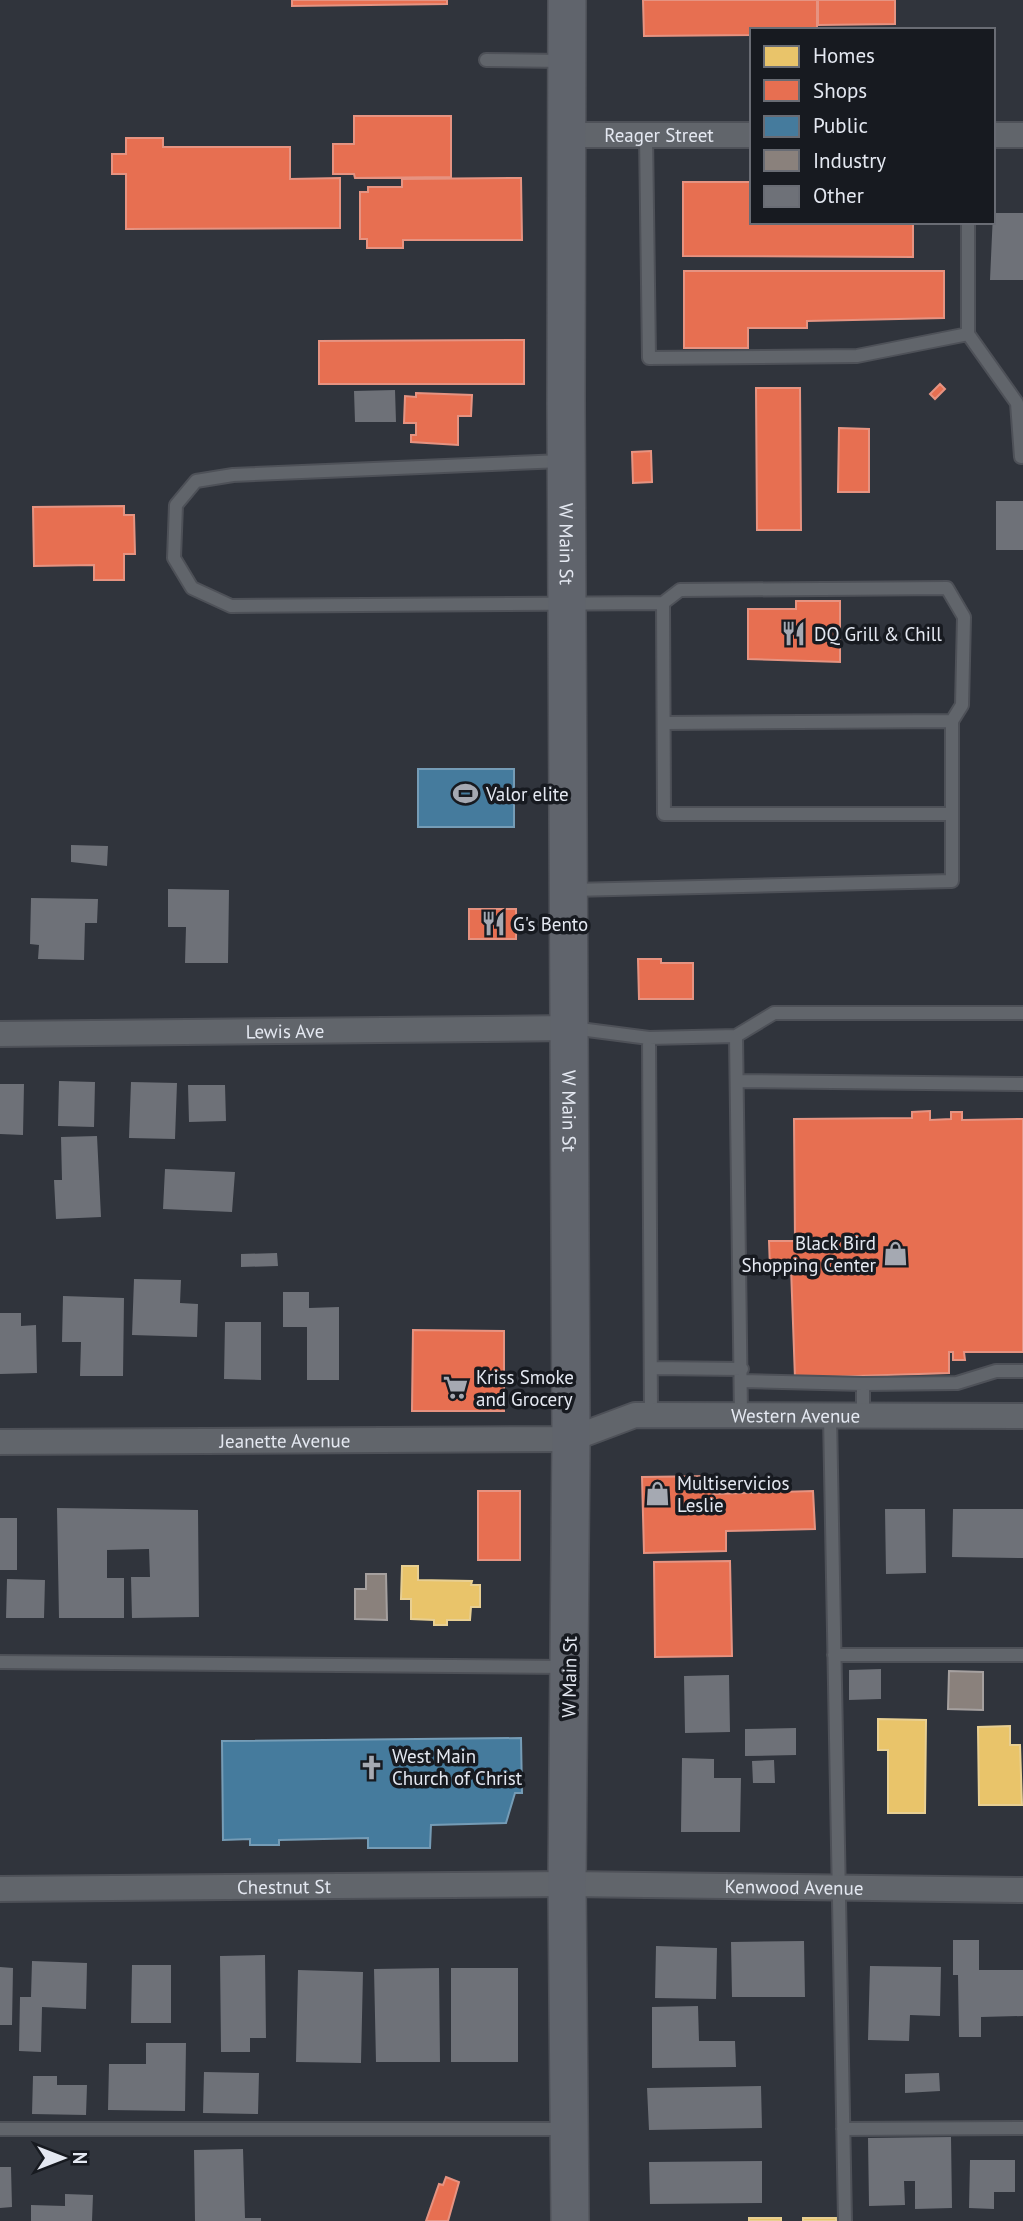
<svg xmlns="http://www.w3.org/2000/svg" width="1023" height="2221" font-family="'PT Sans',sans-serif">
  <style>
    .homes { fill: #e9c46a; stroke: #e8cf92; stroke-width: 2 }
    .shops { fill: #e76f51; stroke: #e69381; stroke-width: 2 }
    .public { fill: #457b9d; stroke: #759cb6; stroke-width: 2 }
    .industry { fill: #8a817c; stroke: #a5a09f; stroke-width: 2 }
    .building { fill: #6e7178 }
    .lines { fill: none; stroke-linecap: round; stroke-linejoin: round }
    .service-casing { stroke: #4e5158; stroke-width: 16 }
    .minor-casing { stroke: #4e5158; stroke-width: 28 }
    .secondary-casing { stroke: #4e5158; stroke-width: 40 }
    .service { stroke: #61656b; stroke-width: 12 }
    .minor { stroke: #61656b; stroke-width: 24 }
    .secondary { stroke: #60646c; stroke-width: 37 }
    .labels { text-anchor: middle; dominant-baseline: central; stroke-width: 7; stroke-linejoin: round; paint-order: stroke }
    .street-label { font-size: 19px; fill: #e4e8f1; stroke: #171a20 }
    .poi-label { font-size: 19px; fill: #e4e8f1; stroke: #171a20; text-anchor: start }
  </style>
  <rect width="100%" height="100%" fill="#30343c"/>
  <path class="homes" d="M402 1566H418V1580L472 1581 471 1585H480V1607H471L470 1620H447V1625H434V1620L411 1619V1599H401Z
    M878 1719 926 1720 925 1813H888V1750H878Z
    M1010 1726V1745H1020L1022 1805H979L978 1727Z
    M749 2218H781V2221H749Z
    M803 2218H836V2221H803Z"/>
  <path class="shops" d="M292 0H447V4L292 6Z
    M643 0H817V30H752V35L644 36Z
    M818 0H895V24L818 25Z
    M354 116H451V177L355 178 354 174H333V144H354Z
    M126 138H163V147H290V179L340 178V228L126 229V174H112V154H126Z
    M521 178 522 240H403V248H367V239H360V192H368V187H402V179Z
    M683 182H752V222H913V257L683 256Z
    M684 271H944V318L807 321V328H748V348H684Z
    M524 340V384H319V341Z
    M940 384 945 389 935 399 930 394Z
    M756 388H800L801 530H757Z
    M416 393 472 395 471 416H458V445L411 442V435H416V423H404L405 396 416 397Z
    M839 428 869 429V492H838Z
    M651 451 652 482 633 483 632 452Z
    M124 506V515H134L135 554H124V580H94V565L34 566 33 507Z
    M796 601H840V662L748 659V609H796Z
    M469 909H516V939H469Z
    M638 959H661V963H693V999H639Z
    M930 1111V1120L951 1119V1112H962V1120L1023 1119V1352H964L965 1360H953V1352H949V1373L795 1378 791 1268H770L769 1241H795L794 1119 912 1118V1112Z
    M413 1330 504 1331V1411H412Z
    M712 1476 713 1494 813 1491 815 1529 726 1531V1551L644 1553 642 1477Z
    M478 1491H520V1560H478Z
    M730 1561 732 1656 655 1657 654 1562Z
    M446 2177 459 2182 448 2221H426L439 2184 443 2185Z"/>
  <path class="public" d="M418 769H514V827H418Z
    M521 1738 522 1793H515L506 1823 431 1825 430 1848H368V1838L279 1840V1845H250V1839L223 1840 222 1741Z"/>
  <path class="industry" d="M366 1574H386L387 1620 355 1619V1589H366Z
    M949 1671 983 1672V1710L948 1709Z"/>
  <path class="building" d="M993 213H1023V280H990Z
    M395 390 396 422H355L354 391Z
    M996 501H1023V550H996Z
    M71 845 108 846 107 866 71 862Z
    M168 889 229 890 228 963H185L186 927H168Z
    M31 898 98 899 97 923H85L84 960 38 959 39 945 30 944Z
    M59 1081 95 1082 94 1127 58 1126Z
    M131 1082 177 1083 175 1139 129 1138Z
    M0 1084H24L23 1135 0 1134Z
    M188 1085H225L226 1121 189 1122Z
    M97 1136 101 1217 56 1219 54 1180H62L61 1137Z
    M165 1169 235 1172 232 1212 163 1209Z
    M277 1253 278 1266 241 1267V1254Z
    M134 1279 181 1280 180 1303 198 1304 197 1337 132 1335Z
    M283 1292H309V1308L339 1307V1380H307V1327H283Z
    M63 1296 124 1298 123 1376H80L81 1342H62Z
    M0 1313H21V1326L36 1325 37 1373 0 1374Z
    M225 1322H261V1380L224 1379Z
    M57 1508 198 1510 199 1617 132 1618 131 1577H150L149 1549 107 1550V1578H124V1618H59Z
    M885 1509H925L926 1573 886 1574Z
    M953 1509H1023V1558L952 1557Z
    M0 1518H17V1570H0Z
    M7 1579 45 1580 44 1618H6Z
    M881 1669V1699L849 1700V1670Z
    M729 1675 730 1732 685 1733 684 1676Z
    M796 1728V1755L745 1756V1729Z
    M682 1758 714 1759V1778H741L740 1832H681Z
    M774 1760 775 1783H753L752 1761Z
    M953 1940H979V1970H1023V2016L981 2017V2037H959L958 1975H953Z
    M804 1941 805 1997H732L731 1942Z
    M656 1946 717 1948 716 1999 655 1998Z
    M265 1955 266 2038H250V2052H221L220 1956Z
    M32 1961 87 1963 86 2009 42 2007 41 2052 19 2051 20 1997H31Z
    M132 1965H171V2023H131Z
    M870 1966 941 1967 940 2016 910 2015 909 2041 868 2040Z
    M0 1967 13 1968 12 2025H0Z
    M439 1968 440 2062H376L374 1969Z
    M451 1968H518V2062H451Z
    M298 1970 363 1972 361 2063 296 2062Z
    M698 2006 699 2041H735L736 2067 652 2068V2007Z
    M146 2043H186L185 2111 108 2110 109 2064H146Z
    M204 2072 259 2073 258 2114 203 2113Z
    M939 2073 940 2091 905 2093V2074Z
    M33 2076H57V2085H87L86 2115 32 2114Z
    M761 2086 762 2128 649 2130 647 2088Z
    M951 2137 952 2208 915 2209V2181H904L905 2205 869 2206 868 2138Z
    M243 2149 245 2218H261V2221H195L194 2150Z
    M970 2160H1015V2192H994V2209L969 2208Z
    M762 2161V2203L650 2204 649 2162Z
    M0 2167H11L12 2207 0 2208Z
    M65 2194 93 2195 92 2221H31V2205L65 2206Z"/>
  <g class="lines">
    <defs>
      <path id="service" d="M486 60 563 61
        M646 135 649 358 857 356 968 334V222
        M968 334 1017 403 1021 457
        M562 461 233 475 196 481 176 505 174 558 192 588 231 606 663 603 680 590 947 588 964 617 962 705 952 721V881L571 890
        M663 603 664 814H952
        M665 723 952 721
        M572 1028 649 1038 736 1036 774 1013H1023
        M736 1036 741 1415
        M649 1038 651 1415
        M737 1081 1023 1084
        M651 1368 742 1369
        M741 1381 863 1384
        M830 1416 845 2221
        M863 1416V1384L957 1383 996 1371H1023
        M834 1655H1023
        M0 1662 565 1667
        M0 2129H567
        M843 2129 1023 2128"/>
      <g id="minor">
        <path id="s1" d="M568 135H752"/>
        <path d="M993 135H1023"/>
        <path id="s2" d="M0 1034 570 1028"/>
        <path id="s3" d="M0 1442 571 1439 635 1415 1023 1416"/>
        <path id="s4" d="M0 1889 567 1884 1023 1890"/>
      </g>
      <g id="secondary">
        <path id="s5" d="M567 0 566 404 571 1439 567 1884 570 2221"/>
      </g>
    </defs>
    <use href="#service" class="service-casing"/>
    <use href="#minor" class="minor-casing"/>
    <use href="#secondary" class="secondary-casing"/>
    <use href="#service" class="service"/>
    <use href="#minor" class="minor"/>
    <use href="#secondary" class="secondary"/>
  </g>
  <defs>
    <symbol id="restaurant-bare" viewBox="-9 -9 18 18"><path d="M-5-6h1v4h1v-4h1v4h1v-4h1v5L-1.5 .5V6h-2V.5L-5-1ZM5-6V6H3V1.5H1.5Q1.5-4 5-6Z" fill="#a5a9b2" stroke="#171a20" stroke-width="2.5" paint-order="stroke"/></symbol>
    <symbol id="stadium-bare" viewBox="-9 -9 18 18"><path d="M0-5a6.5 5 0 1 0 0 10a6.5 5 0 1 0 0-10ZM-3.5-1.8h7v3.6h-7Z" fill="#a5a9b2" stroke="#171a20" stroke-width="2.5" paint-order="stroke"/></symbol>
    <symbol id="shop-bare" viewBox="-9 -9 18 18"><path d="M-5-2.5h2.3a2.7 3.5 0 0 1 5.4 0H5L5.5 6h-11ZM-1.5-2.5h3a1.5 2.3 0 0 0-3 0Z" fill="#a5a9b2" stroke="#171a20" stroke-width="2.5" paint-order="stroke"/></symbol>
    <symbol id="supermarket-bare" viewBox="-9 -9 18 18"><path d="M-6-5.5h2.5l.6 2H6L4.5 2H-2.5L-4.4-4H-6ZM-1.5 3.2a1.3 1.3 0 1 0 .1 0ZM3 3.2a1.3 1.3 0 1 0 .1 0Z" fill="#a5a9b2" stroke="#171a20" stroke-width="2.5" paint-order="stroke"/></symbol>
    <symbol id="church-bare" viewBox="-9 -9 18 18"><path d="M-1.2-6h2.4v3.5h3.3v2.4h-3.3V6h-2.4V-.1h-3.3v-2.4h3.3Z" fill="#a5a9b2" stroke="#171a20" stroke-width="2.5" paint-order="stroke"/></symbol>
  </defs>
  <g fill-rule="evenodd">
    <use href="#restaurant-bare" x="776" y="616" width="35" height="35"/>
    <use href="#stadium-bare" x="448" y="776" width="35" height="35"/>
    <use href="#restaurant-bare" x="476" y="906" width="35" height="35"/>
    <use href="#shop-bare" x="878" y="1236" width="35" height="35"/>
    <use href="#supermarket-bare" x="438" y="1370" width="35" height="35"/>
    <use href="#shop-bare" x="640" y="1476" width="35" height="35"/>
    <use href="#church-bare" x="354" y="1750" width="35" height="35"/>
  </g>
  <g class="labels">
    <g class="street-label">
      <text stroke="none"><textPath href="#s1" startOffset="91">Reager Street</textPath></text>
      <text stroke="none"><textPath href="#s5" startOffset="544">W Main St</textPath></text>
      <text stroke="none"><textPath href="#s2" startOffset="285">Lewis Ave</textPath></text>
      <text stroke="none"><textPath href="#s5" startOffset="1111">W Main St</textPath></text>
      <text stroke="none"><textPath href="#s3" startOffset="800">Western Avenue</textPath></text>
      <text stroke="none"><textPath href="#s3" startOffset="285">Jeanette Avenue</textPath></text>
      <text transform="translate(569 1677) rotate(-89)">W Main St</text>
      <text stroke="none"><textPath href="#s4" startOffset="284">Chestnut St</textPath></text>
      <text stroke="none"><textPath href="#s4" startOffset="794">Kenwood Avenue</textPath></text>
    </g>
    <g class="poi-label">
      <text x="814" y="634">DQ Grill &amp; Chill</text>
      <text x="486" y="794">Valor elite</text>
      <text x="513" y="924">G's Bento</text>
      <text x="876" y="1243" text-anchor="end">Black Bird<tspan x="876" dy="22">Shopping Center</tspan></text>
      <text x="476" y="1377">Kriss Smoke<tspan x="476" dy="22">and Grocery</tspan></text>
      <text x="677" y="1483">Multiservicios<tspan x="677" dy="22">Leslie</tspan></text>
      <text x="392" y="1756">West Main<tspan x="392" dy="22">Church of Christ</tspan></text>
    </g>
  </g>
  <rect x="750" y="28" width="245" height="196" fill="#171a20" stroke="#696c74" stroke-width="2"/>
  <rect x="764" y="46" width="35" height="21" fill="#e9c46a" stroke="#696c74" stroke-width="2"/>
  <text x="813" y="63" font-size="21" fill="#e4e8f1">Homes</text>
  <rect x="764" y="80" width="35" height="21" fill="#e76f51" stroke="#696c74" stroke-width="2"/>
  <text x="813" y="98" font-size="21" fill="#e4e8f1">Shops</text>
  <rect x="764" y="116" width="35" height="21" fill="#457b9d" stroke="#696c74" stroke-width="2"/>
  <text x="813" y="133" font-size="21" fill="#e4e8f1">Public</text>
  <rect x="764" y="150" width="35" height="21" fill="#8a817c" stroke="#696c74" stroke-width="2"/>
  <text x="813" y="168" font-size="21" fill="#e4e8f1">Industry</text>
  <rect x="764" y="186" width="35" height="21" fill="#6e7178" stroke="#696c74" stroke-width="2"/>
  <text x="813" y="203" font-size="21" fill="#e4e8f1">Other</text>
  <g transform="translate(63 2158) rotate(90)" stroke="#171a20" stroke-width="5" paint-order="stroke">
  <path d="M0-5L12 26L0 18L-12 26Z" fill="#e4e8f1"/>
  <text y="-10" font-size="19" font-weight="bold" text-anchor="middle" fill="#e4e8f1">N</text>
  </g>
</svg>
